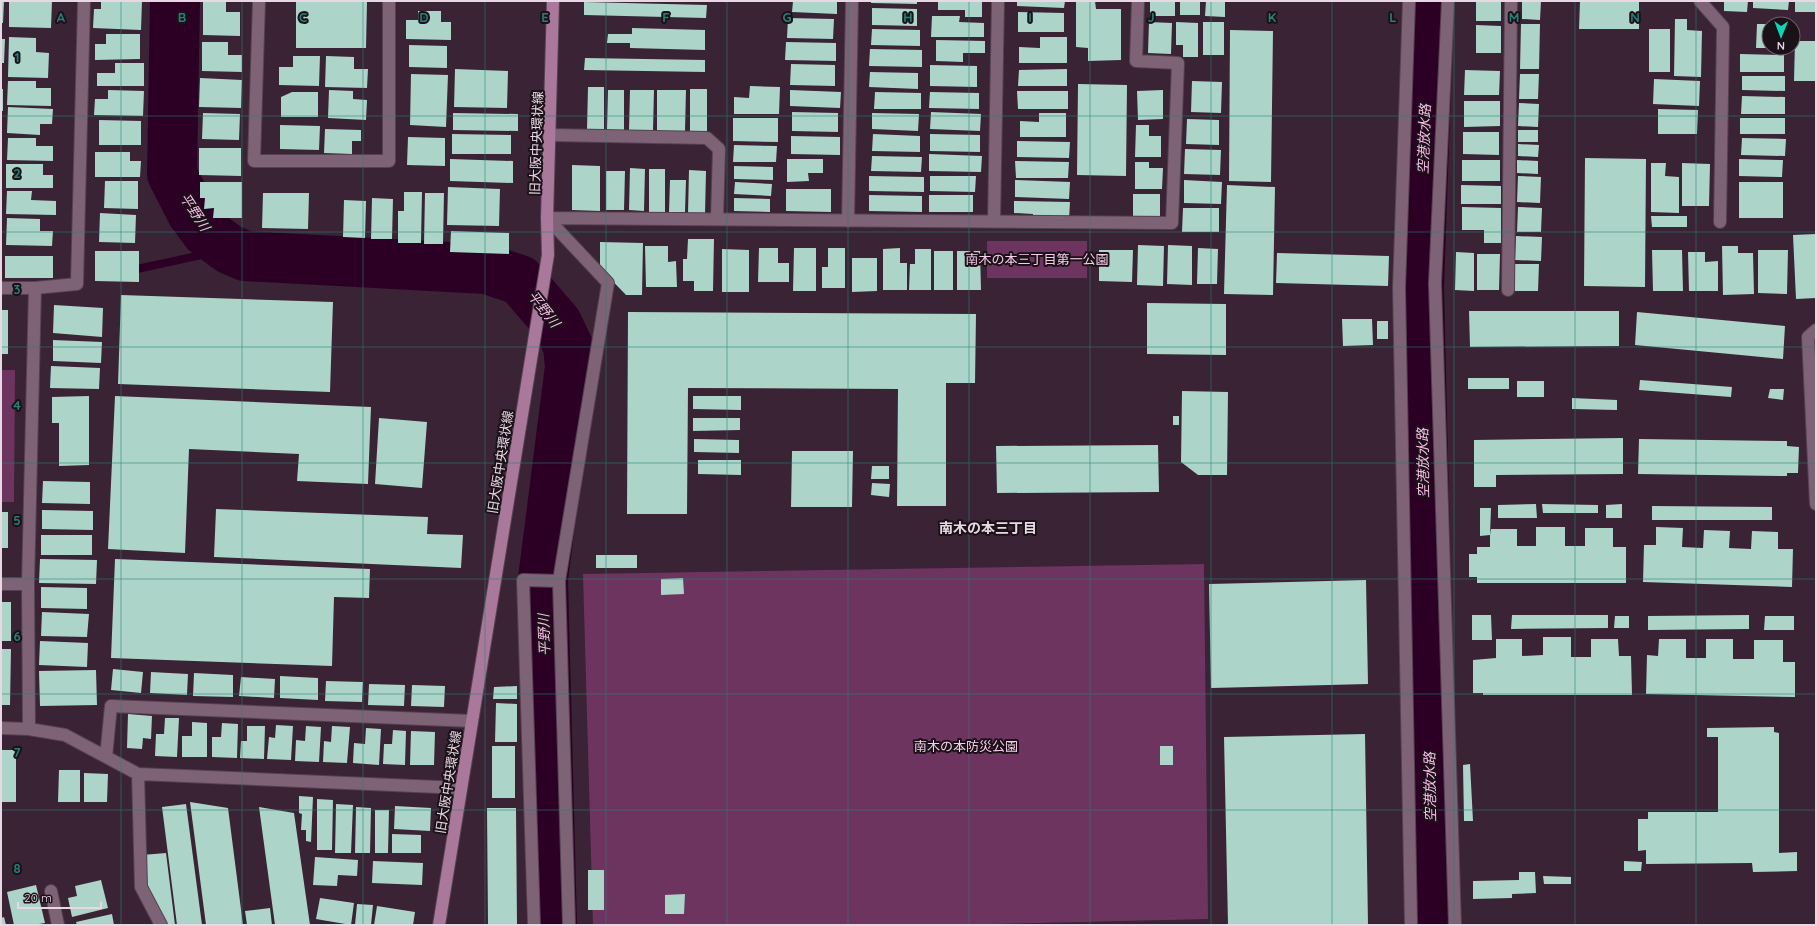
<svg xmlns="http://www.w3.org/2000/svg" width="1817" height="926" font-family="Quicksand,'Noto Sans JP',sans-serif">
  <style>
    .green { fill: #6e3460 }
    .lines { fill: none; stroke-linecap: round; stroke-linejoin: round }
    .stream { stroke: #2c0024; stroke-width: 8 }
    .river { stroke: #2c0024; stroke-width: 50 }
    .building { fill: #acd4c8 }
    .minor-casing { stroke: #554150; stroke-width: 14 }
    .major-casing { stroke: #554150; stroke-width: 14 }
    .minor { stroke: #7e6376; stroke-width: 12 }
    .major { stroke: #a9789b; stroke-width: 12 }
    .grid { fill: none; stroke: #25807a; stroke-width: 1; stroke-opacity: 0.55 }
    .labels { text-anchor: middle; dominant-baseline: central; stroke-width: 4; stroke-linejoin: round; paint-order: stroke }
    .street-label { font-size: 13px; fill: #e8d8e3; stroke: #1b1118 }
    .park-label { font-size: 13px; fill: #f7cdea; stroke: #1b1118 }
    .water-label { font-size: 14px; font-style: italic; fill: #f9bce8; stroke: #1b1118 }
    .neighbourhood-label { font-size: 14px; font-weight: bold; fill: #e8d8e3; stroke: #1b1118 }
    .grid-label { font-size: 13px; text-anchor: middle; font-weight: bold; fill: #25807a; stroke: #1b1118; stroke-width: 4; stroke-linejoin: round; paint-order: stroke }
  </style>
  <rect width="100%" height="100%" fill="#3a2334"/>
  <path class="green" d="M987 241H1087V278H987Z
    M1 370H15L14 502H1Z
    M1204 564 1208 919 951 925H593L583 574Z"/>
  <g class="lines">
    <path class="stream" d="M128 271 229 249"/>
    <path class="river" d="M175 1 172 174 192 213 206 232 229 249 245 256 486 269 520 280 557 323 568 346 570 367 543 579 552 925
      M1429 1 1419 287 1434 925"/>
  </g>
  <path class="building" d="M1 1H4L3 23H1Z
    M9 1H52L51 28 9 27Z
    M101 1H142L141 30 93 28 94 9H101Z
    M203 1H226V12H240V36L203 35Z
    M296 1H367L366 48H296Z
    M793 1H837V14L792 12Z
    M871 1H917V4L871 3Z
    M938 1H982V17H965V10H938Z
    M1017 1H1065L1064 8 1017 6Z
    M1076 1H1095L1096 9H1121V60L1088 61V48L1076 47Z
    M1150 1H1175V16H1150Z
    M1180 1H1200V15H1180Z
    M1206 1H1225V17L1205 16Z
    M1476 1H1501V21H1476Z
    M1522 1H1541L1540 20 1522 19Z
    M1580 1H1639V29H1579Z
    M1724 1H1748L1747 12 1724 11Z
    M1753 1H1789L1788 10 1753 8Z
    M1795 1H1816V12H1795Z
    M584 2 707 5 706 18 584 15Z
    M872 8 917 9V26L872 25Z
    M418 11H441V22H451V40L406 39V20H418Z
    M1018 12 1064 13V32H1018Z
    M932 16H960L959 22 984 23V37H931Z
    M788 18 834 19 833 39 787 38Z
    M1675 19H1687V30L1702 31 1701 77 1674 76Z
    M1149 22 1172 23 1171 54 1148 53Z
    M1176 22 1198 23V57H1183V45H1176Z
    M1203 22H1224V55H1203Z
    M1521 24H1540L1539 69H1520Z
    M1757 24H1769V48H1756Z
    M1476 25 1501 26V53H1476Z
    M632 28 705 30V50L630 48V43H607L608 34H632Z
    M872 29 920 30V46L871 45Z
    M1649 29H1670V72H1649Z
    M1230 30 1273 31 1271 182 1229 181Z
    M106 34H140V59L95 60V44H106Z
    M9 37 36 38V52L49 53 48 78 8 77Z
    M1040 37H1067V63H1019V47L1040 48Z
    M1 39H5L4 63H1Z
    M936 40 985 41V53H963V62L936 61Z
    M1795 41H1816V81H1794Z
    M202 42H228V55H242V72L202 71Z
    M786 42 836 43V61L785 60Z
    M409 45 447 46V68L409 67Z
    M870 49 922 50V67L869 66Z
    M1740 54 1784 55V72H1740Z
    M293 56H320L319 86 279 85V67H293Z
    M326 56 354 57V69H368L367 88 325 87Z
    M585 58 705 60V72L584 70Z
    M115 63H144V86H97V73H115Z
    M791 64 835 65V86L790 85Z
    M930 65 977 66V87L930 86Z
    M455 69 508 71 507 108 454 107Z
    M1067 69V86H1018L1019 70Z
    M1465 70 1500 71 1499 95H1464Z
    M870 72 918 73V89L869 87Z
    M411 74 448 75 446 127 410 125Z
    M1520 74H1539L1538 99H1519Z
    M1742 76H1785V91L1742 90Z
    M200 78 242 80 241 108 199 107Z
    M1654 79 1700 81 1699 106 1653 104Z
    M8 81H36V88H51V106L7 105Z
    M1192 81 1222 82 1221 113 1191 112Z
    M1078 84 1127 85 1126 176 1077 175Z
    M750 86 780 87 779 114H734V97L749 98Z
    M588 87H604V129H587Z
    M1 89H3V111H1Z
    M690 89H707V132L690 131Z
    M108 90 144 91 143 116 94 115 95 99H108Z
    M329 90 353 91V99L367 100 366 120 328 118Z
    M608 90H624V130H607Z
    M630 90H654L653 131 629 130Z
    M657 90H686L685 131H657Z
    M790 90 841 92 840 108 790 106Z
    M1163 90V119L1138 120 1137 91Z
    M1017 91H1068V109H1018Z
    M292 92H318V117H281V97Z
    M875 92 921 93V109H874Z
    M930 92 979 93V109L929 108Z
    M1742 96 1785 97V114H1741Z
    M1464 101H1500V126L1464 127Z
    M1519 103 1539 104 1538 127 1518 126Z
    M8 107 53 109 52 124H40V135L7 133Z
    M1658 109 1698 110 1697 134H1658Z
    M792 112 838 113V132L792 131Z
    M931 112 981 114 980 131 930 129Z
    M203 113 240 114 239 140 202 139Z
    M453 113 518 114V131L453 130Z
    M872 113 919 114 918 131 872 129Z
    M1039 113H1066V137H1020V121L1039 122Z
    M733 118H778V142L733 141Z
    M1740 118H1785V134H1740Z
    M1187 119 1219 120V145L1186 144Z
    M99 120 141 121V145H99Z
    M280 125 320 126 319 150 280 149Z
    M1136 125H1149V136H1161V157H1135Z
    M325 129 361 130V141H352V154L324 153Z
    M1518 130H1538V142H1518Z
    M1463 132H1499V155L1463 154Z
    M452 134 511 135V154H452Z
    M873 134 920 136V152L872 151Z
    M930 134 980 135V152L930 151Z
    M791 136 840 137V155L791 154Z
    M408 137 445 138V166L407 165Z
    M8 138H36V146H53V161L7 160Z
    M1742 138 1786 139 1785 156 1741 155Z
    M1017 141 1070 142 1069 158 1017 157Z
    M1518 144 1539 145 1538 157 1518 156Z
    M734 145 777 146 776 162H733Z
    M199 148H241V176L199 175Z
    M1185 149 1221 150 1220 175 1184 174Z
    M95 152H130V161H141L140 177H95Z
    M929 154 982 156 981 172 929 171Z
    M872 156 922 157 921 172 871 171Z
    M1585 158 1646 159 1645 287 1584 286Z
    M450 159 513 161V183L450 181Z
    M787 159H823V173H808L809 181 787 182Z
    M1739 159 1783 160 1782 177 1739 176Z
    M1462 160H1500V181H1462Z
    M1517 160 1538 161V174L1517 173Z
    M1015 161 1069 162 1068 178H1016Z
    M1135 162H1149V168H1163L1162 189H1135Z
    M1651 163H1666L1665 176 1679 177V213L1651 212Z
    M1682 163 1710 164 1709 206H1682Z
    M6 164H43V175H53V188H6Z
    M572 165 600 166V211L572 210Z
    M734 166 773 167V180L734 179Z
    M630 168 645 169 644 211 629 210Z
    M649 169H665V213H649Z
    M689 170 706 171 705 214 688 213Z
    M606 171H625L624 210H606Z
    M869 176 924 177V192L869 191Z
    M930 176H976L975 192 930 191Z
    M1518 176 1541 177 1540 203 1517 202Z
    M670 180H686L685 212H669Z
    M1015 180 1070 182 1069 199 1015 197Z
    M1184 180 1222 182 1221 204 1184 203Z
    M105 181H138V209L104 208Z
    M200 182H242V218H213L214 208 204 209 205 198H200Z
    M735 182 772 184 771 196 734 194Z
    M1739 182H1783V218H1739Z
    M1227 185 1275 187 1273 295 1224 294Z
    M1461 185 1501 186V204H1461Z
    M448 187 500 189 499 226 447 225Z
    M786 189H831V212L786 211Z
    M7 191H32L31 200 56 201V215L6 214Z
    M404 192H422L421 243H398V211H404Z
    M263 193H309L308 229 262 228Z
    M425 193H444L443 244H424Z
    M1133 194H1160V217L1133 216Z
    M869 195 922 196V212L869 211Z
    M929 195H973V212H929Z
    M372 198 393 199 392 239H371Z
    M734 198 770 199V212L734 211Z
    M344 200 366 201 365 238 343 237Z
    M1014 201 1070 202 1069 220 1033 219V214L1014 213Z
    M1462 207 1501 208V243H1484V230H1462Z
    M1518 207 1542 208 1541 232H1517Z
    M1183 208H1219V232H1182Z
    M100 213 136 215 135 243 99 242Z
    M1651 216H1687V227H1652Z
    M7 218 40 219V231H53L52 246 6 245Z
    M451 231 509 233V254L450 252Z
    M1816 234V298L1796 299 1793 235Z
    M1516 236 1542 237 1541 261 1515 260Z
    M688 239H714L713 291H694V281H683V259H687Z
    M600 242 643 243 642 295H626L600 268Z
    M1138 245 1164 246 1163 286 1137 285Z
    M1168 245 1192 246V285L1167 284Z
    M645 246H668V262L676 261 677 287H646Z
    M1722 246H1738V253H1753L1754 294 1723 295Z
    M759 248H778V263H789V282H758Z
    M794 248H816V291H793Z
    M828 248H845V288H822V267H828Z
    M900 248V263H907V290H883V249Z
    M1198 248 1218 249 1217 284H1197Z
    M722 249 749 250V292H722Z
    M915 249H931V290H909L910 264H915Z
    M1099 250H1133L1132 282 1099 281Z
    M1652 250H1682L1683 291H1653Z
    M1758 250H1788L1787 294 1758 293Z
    M95 251H139V282L95 281Z
    M934 251H953V290H934Z
    M957 251H980L981 290H957Z
    M1456 252 1474 253V291L1455 290Z
    M1688 252H1705V262L1718 261V291H1689Z
    M1277 253 1389 256 1388 286 1276 283Z
    M1477 254H1500L1499 290H1477Z
    M5 256H53V278H5Z
    M852 258H877V291L852 292Z
    M1515 264H1539L1538 291H1515Z
    M121 295 333 302 330 392 118 384Z
    M1147 303 1226 304V355L1147 354Z
    M54 305 103 308 102 337 53 333Z
    M1 310H8V354H1Z
    M1469 311H1619V346L1470 347Z
    M628 312 976 314 975 383H946V506H897L898 389 688 388 687 514H627Z
    M1637 312 1785 326 1783 359 1635 345Z
    M1342 319H1372L1373 345 1343 346Z
    M1377 321H1388V339H1377Z
    M53 340 102 342 101 363 53 361Z
    M51 366 100 368 99 389 50 388Z
    M1468 378H1509V389H1468Z
    M1640 380 1732 387 1731 397 1639 390Z
    M1517 381H1544V397H1517Z
    M1770 389H1784L1783 400 1768 398Z
    M1182 391 1228 392 1227 475H1198L1181 462Z
    M89 396V465L59 466V423H52V397Z
    M115 396 371 407 368 484 297 481 299 454 189 449 185 553 108 549Z
    M693 396H741V410L693 409Z
    M1572 398 1617 400V410L1572 409Z
    M1173 416H1179V425H1173Z
    M379 418 427 422 422 488 375 484Z
    M693 418H740V430L693 431Z
    M1623 438V474L1496 475V487H1474V440Z
    M694 439 739 440V453L694 452Z
    M1639 439 1787 441V446L1799 447 1798 473H1787V476L1638 474Z
    M1158 445 1159 492 997 493 996 446Z
    M792 451H853L852 507H791Z
    M698 460H741V475L698 474Z
    M872 466H889V479H871Z
    M43 481 90 482V504L42 503Z
    M872 483 890 484 889 497 871 495Z
    M1536 504 1537 518H1498V505Z
    M1542 504 1598 505V513H1543Z
    M1622 504V518H1606V505Z
    M1652 506 1772 507V520H1652Z
    M1480 508H1491L1490 535 1491 529H1517V546H1536V527H1565V546H1585V528H1613V547H1626V583H1477V577H1469V554H1477V547H1490V535L1480 536Z
    M216 509 428 517 427 534 463 535 461 568 214 557Z
    M42 510 93 511V530L42 529Z
    M1 512H8V548H1Z
    M1656 527 1683 528 1682 547 1703 548 1704 530 1730 531 1729 548 1751 549 1752 531 1778 532V549H1793L1792 587 1643 582 1644 545H1656Z
    M41 535H92V555H41Z
    M596 555H637V568H596Z
    M40 559 97 560 96 584 39 583Z
    M115 559 370 569 369 598 334 597 332 666 111 658Z
    M683 578 684 594 661 595V579Z
    M1366 580 1368 684 1211 688 1209 584Z
    M41 587 87 588V609L41 608Z
    M1 602H11V641H1Z
    M42 612 89 614 87 637 41 636Z
    M1472 615H1491L1492 640H1472Z
    M1512 615H1608V628L1511 629Z
    M1749 615V629L1648 630V616Z
    M1615 616H1629V628H1614Z
    M1765 616H1794V630H1764Z
    M1543 637H1571V657H1591V639H1618L1619 656H1631L1632 695H1483V693H1473V660L1496 658V639H1522V656L1543 655Z
    M1659 639H1686V658H1706V639H1733V659H1754V640H1783V662H1795V697L1646 694 1647 655 1658 656Z
    M40 641 88 643 87 667 39 665Z
    M1 649H11L10 705H1Z
    M113 669 143 672 141 693 111 690Z
    M96 670 97 705 40 706 39 671Z
    M151 672 188 674 187 695 150 693Z
    M194 673 233 675V697L193 696Z
    M280 676 318 678V700L280 698Z
    M241 677 275 679 274 698 239 696Z
    M326 681 363 682 362 702 325 701Z
    M369 684 405 685 404 706 368 705Z
    M412 685 445 686 444 707 411 706Z
    M517 686V699H493L494 687Z
    M496 703 517 704V742H495Z
    M128 714 152 716 151 739 143 738 142 749 127 748Z
    M165 718H179L177 757 155 756 156 734H164Z
    M192 722 207 723V757H182V736H192Z
    M222 723 238 724 237 758 212 757V737H221Z
    M276 725 293 726 291 760 267 759 269 737 275 738Z
    M247 726H265L264 759 240 758 241 741H247Z
    M306 726 321 727 319 762 295 761 296 740 305 741Z
    M332 726 350 727 347 763 323 762 324 741 331 742Z
    M1774 727V732L1779 733V853L1797 852V871L1753 872 1752 863 1646 864V850L1638 851V819H1648V812H1718V737H1707V728Z
    M366 728 381 729 379 765 353 763 354 743 365 744Z
    M393 730 406 731 405 765 383 764 384 744H392Z
    M411 731 435 732 434 765H410Z
    M1365 734 1368 925H1228L1224 737Z
    M492 746H515V798H492Z
    M1160 746H1173V765H1160Z
    M1 750H16V802H1Z
    M1470 764 1473 821H1464L1463 765Z
    M59 770H80V802H58Z
    M84 773 108 774 107 802H84Z
    M299 796 313 797 311 842 306 841V830H301L302 814 299 813Z
    M317 799 333 800 332 850H317Z
    M190 802 228 808 243 925H206Z
    M186 804 202 925H177L162 807Z
    M336 804 353 805 351 853H335Z
    M395 806 431 808 430 831 394 829Z
    M259 807 294 813 310 925H275Z
    M356 807 371 808 370 853H355Z
    M487 808H516L517 925H488Z
    M375 810H389L388 853H375Z
    M392 834 421 835V853H392Z
    M166 853 175 925H164L146 891 142 855Z
    M315 857 358 860 357 876 338 875 337 886 313 885Z
    M373 861 423 863 422 885 372 883Z
    M1624 861 1642 862 1641 871H1624Z
    M588 870H604V910H588Z
    M1519 872H1535L1536 893 1512 894V898L1473 899V881L1519 880Z
    M1543 876 1571 877V884H1544Z
    M101 880 108 908 72 917 68 898 77 896 75 886Z
    M36 885 45 923 33 925H14L7 892Z
    M685 894 684 914H665V895Z
    M320 898 354 903 351 925 316 919Z
    M357 904 373 905 371 925H355Z
    M377 906 415 912 413 925H374Z
    M270 908 272 925H247L245 911Z
    M112 914 114 925H77L76 922Z
    M4 917 6 925H1V918Z"/>
  <g class="lines">
    <defs>
      <path id="minor" d="M259 1 254 161H389V1
        M1409 1 1399 288 1411 925
        M1448 1 1435 283 1455 925
        M1700 1 1723 27 1720 222
        M551 135 707 138 719 149 717 219
        M547 218 1172 223 1178 63 1136 61 1138 1
        M547 218 608 283 559 581 569 925
        M848 221 852 1
        M994 222 998 1
        M1 288H35L77 284 84 1
        M1508 290 1511 1
        M1816 330 1808 337 1816 504
        M1 584H28
        M1 728 29 729 65 735 138 774 461 788
        M29 729 28 584 35 288
        M106 757 111 706 472 721
        M138 774 141 887 161 925
        M51 891 58 925
        M534 925 523 580 559 581"/>
      <path id="major" d="M439 925 548 255 547 218 553 1"/>
    </defs>
    <use href="#minor" class="minor-casing"/>
    <use href="#major" class="major-casing"/>
    <use href="#minor" class="minor"/>
    <use href="#major" class="major"/>
  </g>
  <path class="grid" d="M121 1V925M242 1V925M363 1V925M485 1V925M606 1V925M727 1V925M848 1V925M969 1V925M1090 1V925M1211 1V925M1332 1V925M1454 1V925M1575 1V925M1696 1V925M1 116H1816M1 232H1816M1 347H1816M1 463H1816M1 579H1816M1 694H1816M1 810H1816"/>
  <g class="labels">
    <g class="street-label">
      <text transform="translate(536 143) rotate(-88)">旧大阪中央環状線</text>
      <text transform="translate(500 462) rotate(-81)">旧大阪中央環状線</text>
      <text transform="translate(448 782) rotate(-81)">旧大阪中央環状線</text>
    </g>
    <g class="park-label">
      <text x="1037" y="259">南木の本三丁目第一公園</text>
      <text x="966" y="746">南木の本防災公園</text>
    </g>
    <g class="water-label">
      <text transform="translate(1424 139) rotate(-88)">空港放水路</text>
      <text transform="translate(195 212) rotate(57)">平野川</text>
      <text transform="translate(544 309) rotate(52)">平野川</text>
      <text transform="translate(1423 463) rotate(-91)">空港放水路</text>
      <text transform="translate(544 635) rotate(-92)">平野川</text>
      <text transform="translate(1430 787) rotate(-91)">空港放水路</text>
    </g>
    <g class="neighbourhood-label">
      <text x="988" y="528">南木の本三丁目</text>
    </g>
  </g>
  <g class="grid-label">
    <text x="61" y="22">A</text>
    <text x="182" y="22">B</text>
    <text x="303" y="22">C</text>
    <text x="424" y="22">D</text>
    <text x="545" y="22">E</text>
    <text x="666" y="22">F</text>
    <text x="787" y="22">G</text>
    <text x="908" y="22">H</text>
    <text x="1030" y="22">I</text>
    <text x="1151" y="22">J</text>
    <text x="1272" y="22">K</text>
    <text x="1393" y="22">L</text>
    <text x="1514" y="22">M</text>
    <text x="1635" y="22">N</text>
    <text x="17" y="62">1</text>
    <text x="17" y="178">2</text>
    <text x="17" y="294">3</text>
    <text x="17" y="410">4</text>
    <text x="17" y="525">5</text>
    <text x="17" y="641">6</text>
    <text x="17" y="757">7</text>
    <text x="17" y="873">8</text>
  </g>
  <rect width="1817" height="926" fill="none" stroke="#e8d8e3" stroke-width="4"/>
  <g transform="translate(1781 36) rotate(181)"><circle r="19" fill="#1b1118" stroke="#6d6169"/>
  <path d="M0-3L7 15L0 10L-7 15Z" fill="#0fd5b4"/>
  <text y="-6" font-size="11" font-weight="bold" text-anchor="middle" fill="#e8d8e3">N</text>
  </g>
  <path d="M18 902v6h83v-6" fill="none" stroke="#e8d8e3" stroke-width="2"/>
  <text x="24" y="902" font-size="12" fill="#e8d8e3" stroke="#1b1118" stroke-width="3" paint-order="stroke">20 m</text>
</svg>
